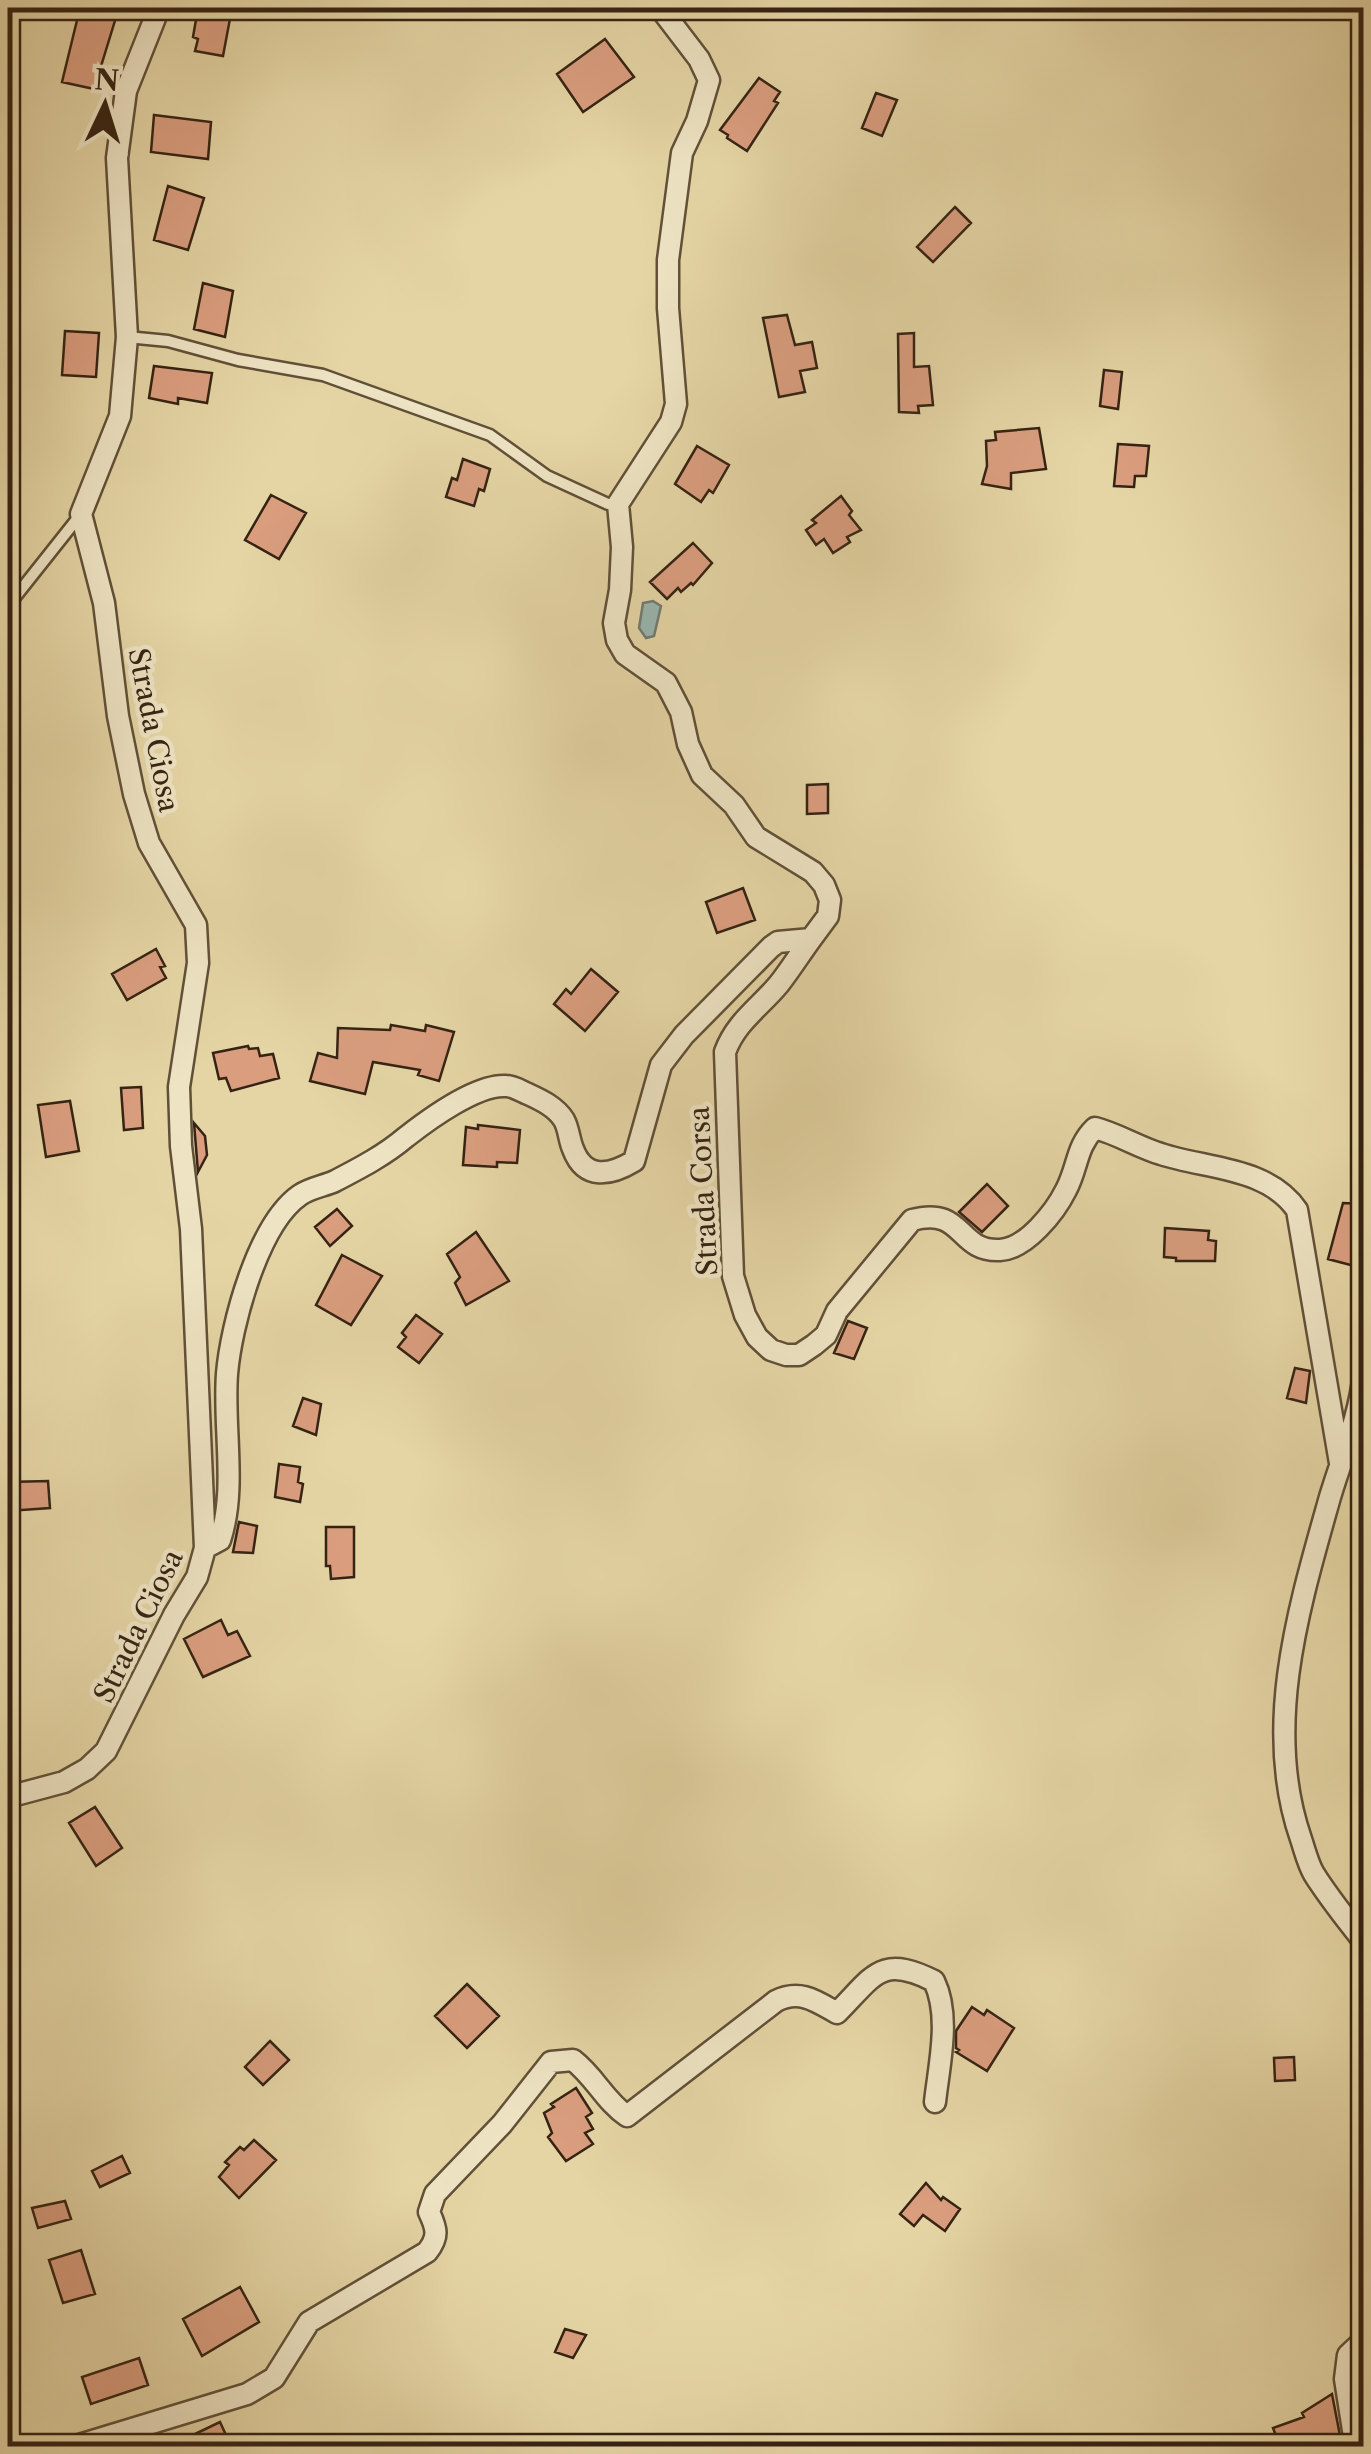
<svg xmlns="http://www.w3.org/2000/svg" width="1371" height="2454" font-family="'Libre Caslon Text',serif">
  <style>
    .water { fill: #99b6b0; stroke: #717b71; stroke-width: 2.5 }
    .building { fill: #da9e7f; stroke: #352313; stroke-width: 2.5 }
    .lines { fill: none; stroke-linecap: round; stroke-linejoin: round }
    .lane-casing { stroke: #615038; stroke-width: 15 }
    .street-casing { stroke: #615038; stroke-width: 25 }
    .lane { stroke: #eee4c4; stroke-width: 10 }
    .street { stroke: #eee4c4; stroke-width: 20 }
    .labels { text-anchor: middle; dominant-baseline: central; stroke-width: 9; stroke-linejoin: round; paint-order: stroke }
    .street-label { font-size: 28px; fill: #352313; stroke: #eee4c4 }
  </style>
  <rect width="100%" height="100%" fill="#e5d5a5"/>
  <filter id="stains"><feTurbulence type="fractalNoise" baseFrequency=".002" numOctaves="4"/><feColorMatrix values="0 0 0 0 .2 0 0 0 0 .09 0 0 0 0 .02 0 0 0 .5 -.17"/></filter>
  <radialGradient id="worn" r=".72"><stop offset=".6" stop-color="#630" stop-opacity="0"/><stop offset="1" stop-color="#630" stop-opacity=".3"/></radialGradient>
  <path class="water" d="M653 601 661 606 654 636 646 638 639 628 643 603Z"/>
  <path class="building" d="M80 8H109L108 11 117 14 94 89 62 82Z
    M198 8H232L223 56 195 51 198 39 193 37Z
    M605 39 634 77 583 112 557 74Z
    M759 78 780 92 774 101 778 103 747 151 727 138 728 135 720 130Z
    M876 93 897 100 882 136 862 128Z
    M154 115 211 122 208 159 151 152Z
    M168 186 204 198 188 250 154 240Z
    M955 207 971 223 933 262 917 247Z
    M203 283 233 291 225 337 194 329Z
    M787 315 795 345 812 342 817 368 800 371 805 392 779 397 763 318Z
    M65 331 99 333 96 377 62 375Z
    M914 333V367L929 366 933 405 918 406 919 413 899 412 898 334Z
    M154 366 212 373 207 403 178 398V404L149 398Z
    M1104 370 1122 372 1118 409 1100 406Z
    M1039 428 1046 469 1011 473V489L982 484 987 466 986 441 996 440 995 432Z
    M1118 444 1149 446 1146 476H1135L1134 487 1114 486Z
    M697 446 729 465 713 493 709 490 701 502 675 484Z
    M463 459 490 469 484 491 479 489 474 506 446 497 452 478 457 480Z
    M271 495 306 513 279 559 245 540Z
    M841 496 852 511 849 515 861 530 847 537 850 542 833 553 824 539 816 545 806 530 816 523 812 520Z
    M693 543 712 563 693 585 691 583 681 592 678 588 667 599 650 582Z
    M828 784V813L807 814V785Z
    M743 888 755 920 717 933 706 902Z
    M156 949 165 966 160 967 166 978 127 1000 112 974Z
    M591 969 618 992 585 1031 554 1004 566 989 571 994Z
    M391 1025 425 1031 426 1025 454 1032 439 1081 418 1075 420 1070 373 1062 365 1094 310 1081 318 1053 337 1058 338 1028 390 1030Z
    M248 1046 249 1049 258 1048 260 1056 273 1054 279 1078 231 1091 226 1078 219 1079 213 1053Z
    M141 1087 143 1128 124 1130 121 1088Z
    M70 1101 79 1151 46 1157 38 1105Z
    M194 1123 205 1136 207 1155 198 1172Z
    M478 1125 520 1130 517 1163 497 1162V1167L463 1165 466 1127 478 1129Z
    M987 1184 1008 1206 982 1232 959 1212Z
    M1343 1203 1364 1204V1247L1358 1267 1328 1259Z
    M337 1209 352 1226 330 1246 315 1227Z
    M1165 1228 1209 1231 1208 1240 1216 1241 1215 1261H1176V1258L1164 1257Z
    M476 1232 509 1281 466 1305 455 1283 460 1277 447 1254Z
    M342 1255 382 1276 351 1325 316 1305Z
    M416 1315 442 1334 419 1363 398 1347 406 1337 402 1333Z
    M848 1321 867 1328 854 1359 834 1353Z
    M1295 1368 1310 1371 1306 1403 1287 1398Z
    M303 1398 321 1404 316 1435 293 1426Z
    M279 1464 300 1467 298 1482 303 1484 300 1502 275 1497Z
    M48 1481 50 1508 8 1511V1482Z
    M239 1522 257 1526 253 1553 233 1552Z
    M326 1527H354V1577L331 1579 330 1566H326Z
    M221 1620 228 1635 237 1631 250 1656 203 1677 184 1639Z
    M95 1807 122 1848 96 1866 69 1823Z
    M467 1984 499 2016 467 2048 435 2016Z
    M972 2007 984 2015 987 2010 1014 2028 987 2071 956 2052 959 2050 956 2048V2031Z
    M270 2041 289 2060 263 2085 245 2067Z
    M1294 2057 1295 2080 1275 2081 1274 2058Z
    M576 2088 592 2113 586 2117 593 2129 585 2133 593 2144 566 2161 548 2137 552 2133 544 2113 554 2107 551 2104Z
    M254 2140 276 2160 239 2198 219 2177 229 2165 225 2162 240 2147 244 2150Z
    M122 2156 130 2173 100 2187 92 2171Z
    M926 2183 941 2200 943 2197 960 2209 945 2231 923 2215 914 2226 900 2214Z
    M65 2201 71 2219 38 2228 32 2208Z
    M81 2250 95 2294 63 2303 49 2260Z
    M240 2287 259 2322 202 2356 183 2319Z
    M565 2329 586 2335 573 2358 555 2352Z
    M139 2358 148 2385 91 2404 82 2377Z
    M1332 2394 1342 2446H1280L1273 2428 1304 2417 1302 2413Z
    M220 2422 231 2446H170Z"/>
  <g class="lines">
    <defs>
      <path id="lane" d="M127 337 168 341 238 360 323 375 490 435 547 476 608 504H617
        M8 606 81 514
        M1244 2441 1247 2446"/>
      <path id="street" d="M811 939C800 954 790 970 779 984 759 1008 736 1022 725 1052L733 1276 745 1315 757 1337 771 1350 786 1355H799L814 1345 826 1335 837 1311 912 1220C965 1206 956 1252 1000 1250 1026 1249 1055 1212 1066 1190 1078 1168 1076 1146 1095 1128 1118 1134 1138 1147 1161 1154 1206 1169 1268 1167 1297 1210L1340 1463
        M1364 1373C1359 1418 1343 1454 1330 1497 1299 1607 1262 1727 1301 1839 1305 1851 1308 1864 1314 1874 1329 1898 1347 1920 1364 1942
        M205 1548 220 1540C237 1489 223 1428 227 1374 231 1325 258 1224 300 1195 310 1188 324 1186 335 1181 360 1168 385 1155 406 1137 429 1119 477 1084 506 1086 513 1086 521 1091 528 1094 541 1100 556 1107 564 1120 569 1129 569 1140 573 1149 585 1181 611 1175 634 1161L661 1065 684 1035 771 947 778 942 811 939 828 916 830 900 824 885 813 872 756 837 734 805 702 775 688 744 681 712 666 683 625 654 617 640 614 623 620 590 622 547 618 504 671 422 676 404 668 308V260L682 153 697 121 709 80 699 59 660 8
        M8 1797 64 1782 87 1769 106 1751 174 1615 197 1577 205 1548 191 1229 181 1146 179 1087 198 963 196 925 149 843 134 794 118 716 104 603 81 514 120 416 127 337 117 158 126 91 159 8
        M1355 2443 1345 2379 1348 2355 1364 2340
        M76 2446 247 2394 274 2378 309 2322 427 2252C439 2237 437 2229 429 2212L435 2194 502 2124 551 2062 573 2060C595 2077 605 2101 627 2116L776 2001C800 1989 816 2001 837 2013 874 1976 880 1954 934 1981 951 2016 939 2065 935 2102"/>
    </defs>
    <use href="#lane" class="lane-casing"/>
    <use href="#street" class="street-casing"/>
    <use href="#lane" class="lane"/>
    <use href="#street" class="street"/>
  </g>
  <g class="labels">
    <g class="street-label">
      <text transform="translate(154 730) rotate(79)">Strada Ciosa</text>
      <text transform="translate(703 1191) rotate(-93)">Strada Corsa</text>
      <text transform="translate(138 1626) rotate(-64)">Strada Ciosa</text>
    </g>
  </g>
  <rect width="1371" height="2454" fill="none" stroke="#e5d5a5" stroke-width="40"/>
  <rect x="10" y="10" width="1351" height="2434" fill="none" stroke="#352313" stroke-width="5"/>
  <rect x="20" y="20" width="1331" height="2414" fill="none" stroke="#352313" stroke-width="2.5"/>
  <g transform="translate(105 105) rotate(4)" stroke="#eee4c4" stroke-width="8" paint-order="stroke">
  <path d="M0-8L18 38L0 25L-18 38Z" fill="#352313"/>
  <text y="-15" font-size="28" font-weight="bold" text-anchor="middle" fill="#352313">N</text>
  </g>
  <rect width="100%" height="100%" filter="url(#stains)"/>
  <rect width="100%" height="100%" fill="url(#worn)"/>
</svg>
